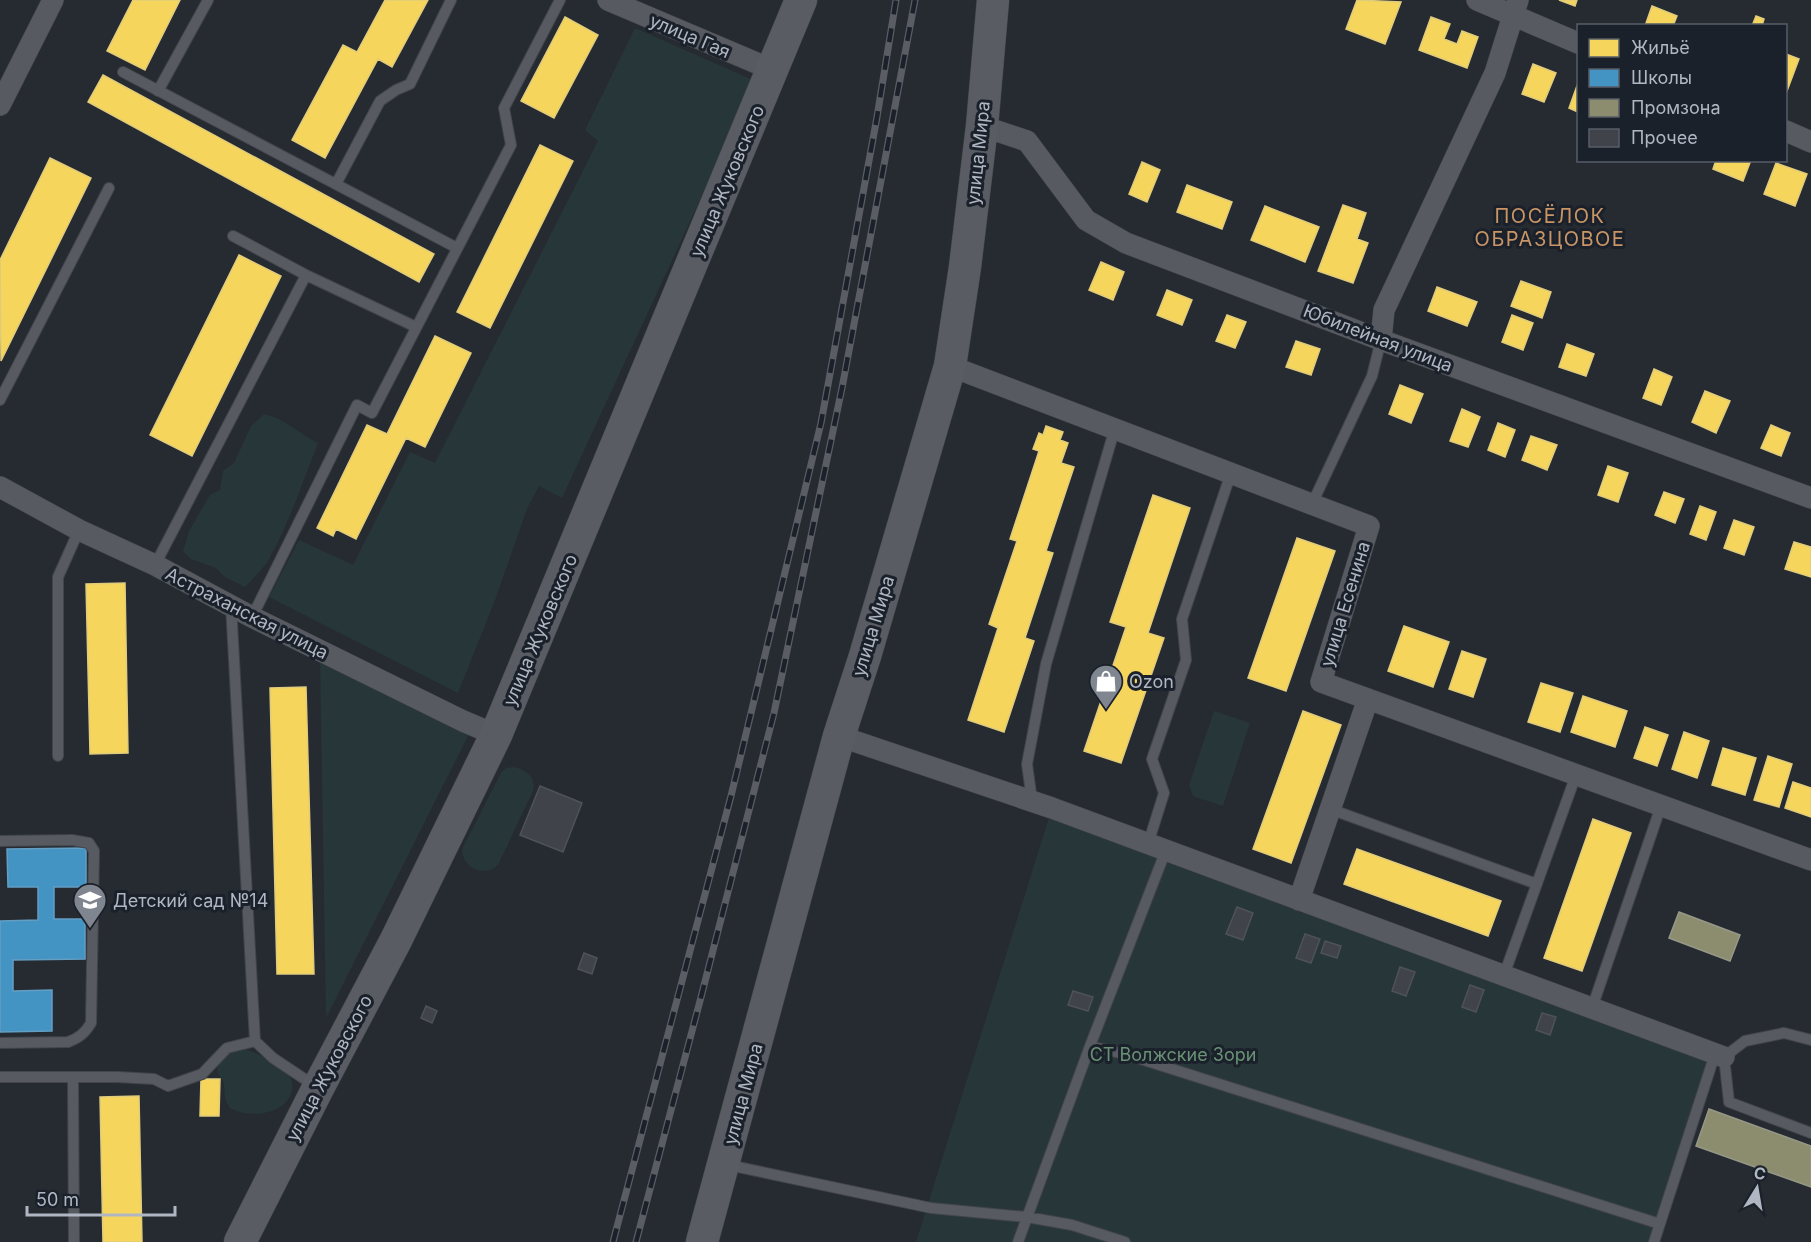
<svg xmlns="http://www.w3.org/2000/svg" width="1811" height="1242" font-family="Inter,sans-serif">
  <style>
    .green { fill: #273638 }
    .homes { fill: #f6d55c; stroke: #e1cc7b; stroke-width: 1.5 }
    .schools { fill: #4393c3; stroke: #649ec3; stroke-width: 1.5 }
    .industry { fill: #8c8c6e; stroke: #979988; stroke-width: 1.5 }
    .building { fill: #40444a; stroke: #4e5259; stroke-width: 1.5 }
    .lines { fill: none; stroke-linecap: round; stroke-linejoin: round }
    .service-casing { stroke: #42454a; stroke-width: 12 }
    .minor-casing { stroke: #42454a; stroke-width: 22 }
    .primary-casing { stroke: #44474f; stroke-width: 33 }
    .service { stroke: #575a60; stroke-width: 10 }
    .minor { stroke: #575a60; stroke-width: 21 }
    .primary { stroke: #595c62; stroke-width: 32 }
    .rail-casing { stroke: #5a5d64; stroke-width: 7 }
    .rail { stroke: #1b212b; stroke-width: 4.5; stroke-dasharray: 14; stroke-linecap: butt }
    .labels { text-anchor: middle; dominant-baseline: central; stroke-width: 6; stroke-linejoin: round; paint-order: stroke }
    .street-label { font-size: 18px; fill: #b0b7c3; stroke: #1b212b }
    .poi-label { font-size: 18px; fill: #b0b7c3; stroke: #1b212b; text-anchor: start }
    .park-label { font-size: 18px; fill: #6a9175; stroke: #1b212b }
    .neighbourhood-label { font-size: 20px; letter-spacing: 1.5px; fill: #c89566; stroke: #1b212b }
  </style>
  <rect width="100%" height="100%" fill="#262b32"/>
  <path class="green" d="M635 28 755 81 562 498 539 486 527 509 494 603 458 693 269 597 299 540 353 565 410 452 435 463 598 141 585 130Z
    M264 414C286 419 298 433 318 443 303 482 289 523 269 559 265 567 252 579 245 587L225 577 216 568 191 559 183 551 189 531 210 495 220 490 223 471 234 463 251 426Z
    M320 656 470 732 326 1018Z
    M1214 711 1250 723 1223 806 1193 796 1189 785Z
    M514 767C526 770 537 777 533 791L498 865C484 878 462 868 462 849L501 773 506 768Z
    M1052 808 1715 1054 1654 1242H916Z
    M234 1048C247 1048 257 1053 268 1060 276 1065 285 1069 290 1077 293 1082 293 1089 291 1094 282 1116 248 1118 230 1108 224 1099 225 1095 224 1085 223 1079 222 1081 220 1076 212 1063 224 1056 234 1048Z"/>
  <path class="homes" d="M133 0H180L145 70 107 51Z
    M385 0H428L392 67 378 59 325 158 292 140 343 45 357 52Z
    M1357 0 1401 2 1385 44 1346 29Z
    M1559 0H1577L1575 6Z
    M1652 6 1677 16 1673 26H1645Z
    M1756 16 1764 19 1762 26H1752Z
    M565 17 598 35 554 118 521 101Z
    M1431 17 1450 24 1444 39 1457 44 1462 31 1478 37 1467 68 1419 50Z
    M1786 54 1799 59 1787 91 1786 90Z
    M1533 64 1556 73 1544 102 1522 94Z
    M103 75 434 254 419 282 88 102Z
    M1578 83V112L1569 108Z
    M540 145 573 161 490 328 457 312Z
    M50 158 91 178 1 361 0 260Z
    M1716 160H1751L1743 181 1713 169Z
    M1142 162 1160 170 1147 202 1129 194Z
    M1776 163 1807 174 1795 206 1764 194Z
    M1187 185 1232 202 1222 229 1177 212Z
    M1343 205 1366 213 1357 239 1368 243 1353 283 1318 271Z
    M1265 206 1319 227 1305 262 1251 240Z
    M239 255 281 276 192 456 150 435Z
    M1101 262 1124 272 1113 300 1089 290Z
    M1521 281 1551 292 1542 318 1511 306Z
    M1437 287 1477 302 1467 326 1428 311Z
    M1167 290 1192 300 1182 325 1157 315Z
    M1227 315 1246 322 1235 348 1216 341Z
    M1512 315 1533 323 1523 350 1502 342Z
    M435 336 471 353 425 447 406 438 356 539 336 529 333 536 317 528 367 425 387 434Z
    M1296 341 1320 349 1311 375 1286 367Z
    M1567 344 1594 354 1586 376 1559 367Z
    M1654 369 1672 377 1661 405 1643 398Z
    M1400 385 1423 394 1411 423 1389 414Z
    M1705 391 1730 401 1716 433 1692 422Z
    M1462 409 1480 417 1468 447 1450 441Z
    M1498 423 1515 430 1505 457 1488 450Z
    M1771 425 1790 433 1781 456 1761 448Z
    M1046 426 1063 432 1060 440 1068 443 1061 463 1074 467 1046 551 1053 553 1025 638 1034 641 1004 732 968 720 998 628 989 624 1017 541 1010 539 1039 451 1033 449 1039 433 1043 435Z
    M1531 436 1557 445 1547 470 1522 460Z
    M1608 466 1628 473 1618 502 1598 495Z
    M1664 492 1684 499 1675 523 1655 515Z
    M1153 495 1190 508 1148 633 1164 638 1121 763 1084 751 1126 627 1110 622Z
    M1700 506 1716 512 1706 540 1690 534Z
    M1734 520 1754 527 1744 555 1724 548Z
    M1297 538 1335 551 1286 691 1248 678Z
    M1794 542 1811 547V577L1785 569Z
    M125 583 128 753 90 754 86 584Z
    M1404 626 1449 642 1433 687 1388 671Z
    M1462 651 1486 659 1473 697 1449 689Z
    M1541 683 1573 693 1560 732 1528 722Z
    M306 687 314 974H277L270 688Z
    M1583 696 1627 711 1615 747 1571 732Z
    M1303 711 1341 725 1291 863 1253 849Z
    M1645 727 1668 735 1657 766 1634 758Z
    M1684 732 1709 741 1697 778 1672 769Z
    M1723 748 1756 758 1745 795 1712 785Z
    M1768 756 1792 764 1779 807 1754 800Z
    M1793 782 1811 788V817L1785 808Z
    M1593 819 1631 833 1582 971 1544 958Z
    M1357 849 1501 901 1488 936 1344 884Z
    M201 1079H220L219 1116H200Z
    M139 1096 142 1242H103L100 1097Z"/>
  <path class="schools" d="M86 848V887H54V919H85V959L13 960V991L52 990V1031L0 1032V921L38 920V887H8L7 849Z"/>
  <path class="industry" d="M1679 912 1740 935 1730 961 1669 938Z
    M1709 1109 1811 1146V1187L1696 1146Z"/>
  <path class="building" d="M540 786 582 803 563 852 520 835Z
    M1237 907 1253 913 1243 940 1226 934Z
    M1305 934 1320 939 1311 963 1296 958Z
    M1325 941 1341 946 1337 958 1321 953Z
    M584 953 597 958 592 974 578 969Z
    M1400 967 1415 972 1406 996 1392 991Z
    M1470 985 1484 990 1476 1012 1462 1007Z
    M1073 991 1093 997 1088 1011 1068 1005Z
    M426 1006 437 1011 432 1023 421 1018Z
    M1542 1013 1556 1017 1550 1035 1536 1030Z"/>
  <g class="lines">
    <defs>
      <path id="service" d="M123 72 457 248
        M158 91 208 0
        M336 184 380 101 396 90 410 84 451 0
        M233 236 306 275
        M0 400 109 188
        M1312 504 1372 376 1381 340
        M155 565 306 275 416 327
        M231 605 255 1041 273 1058 315 1086
        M252 617 357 405 372 413 511 145 504 108 560 0
        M58 756V577L79 530
        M1032 801 1027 764 1046 664 1115 428
        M1330 809 1537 884
        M0 841 72 840 89 843 94 851 91 1023C85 1033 79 1038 68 1042L0 1043
        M1148 844 1164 793 1152 759 1186 660 1182 619 1231 473
        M1504 975 1576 775
        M1592 1008 1661 806
        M1811 1040 1784 1033 1745 1041 1724 1057 1729 1102 1811 1133
        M1090 1046 1128 1055 1660 1224
        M0 1077H117L154 1079 168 1086 202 1074 227 1048 255 1041
        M73 1077 74 1242
        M724 1164 931 1208 1027 1217 1072 1225 1125 1242
        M1018 1242 1090 1046 1166 850
        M1654 1242 1715 1054"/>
      <path id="minor" d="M608 0 773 70
        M1477 0 1578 43
        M0 105 53 0
        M982 126 1027 141 1086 220 1126 243 1381 340 1811 498
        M1786 131 1811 142
        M1381 340 1384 310 1495 73 1518 0
        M950 366 1369 526 1321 682 1811 860
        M0 487 79 530 155 565 252 617 463 721 496 735
        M839 736 1052 808 1724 1057
        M1299 900 1368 699"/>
      <path id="primary" d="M240 1242 318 1088 396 940 496 735 801 0
        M702 1242 839 736 865 656 950 366 965 267 982 126 993 0"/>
    </defs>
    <use href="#service" class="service-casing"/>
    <use href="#minor" class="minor-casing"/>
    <use href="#primary" class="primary-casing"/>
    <use href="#service" class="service"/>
    <use href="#minor" class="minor"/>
    <use href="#primary" class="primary"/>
    <defs>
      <path id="rail" d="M613 1242 731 796 821 423 877 117 896 0
        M636 1242 700 1001 774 713 842 388 915 0"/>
    </defs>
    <use href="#rail" class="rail-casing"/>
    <use href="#rail" class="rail"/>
  </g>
  <defs>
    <symbol id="shop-pin" viewBox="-11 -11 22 30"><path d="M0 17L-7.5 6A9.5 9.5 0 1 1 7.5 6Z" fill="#808690" stroke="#1b212b"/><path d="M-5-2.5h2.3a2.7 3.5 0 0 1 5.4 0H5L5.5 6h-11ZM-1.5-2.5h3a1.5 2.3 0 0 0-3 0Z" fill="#fff"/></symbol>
    <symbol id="school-pin" viewBox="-11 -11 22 30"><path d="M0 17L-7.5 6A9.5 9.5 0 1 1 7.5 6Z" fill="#808690" stroke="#1b212b"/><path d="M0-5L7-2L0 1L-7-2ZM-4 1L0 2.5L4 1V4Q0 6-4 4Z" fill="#fff"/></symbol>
  </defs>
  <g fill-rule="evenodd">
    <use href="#shop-pin" x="1087" y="662" width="38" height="52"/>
    <use href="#school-pin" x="71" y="881" width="38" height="52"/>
  </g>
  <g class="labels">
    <g class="street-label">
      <text transform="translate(690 36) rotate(23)">улица Гая</text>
      <text transform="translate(978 153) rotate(-84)">улица Мира</text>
      <text transform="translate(727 181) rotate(-67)">улица Жуковского</text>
      <text transform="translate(1378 338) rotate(21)">Юбилейная улица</text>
      <text transform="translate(1345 604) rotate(-73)">улица Есенина</text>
      <text transform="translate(247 613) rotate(27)">Астраханская улица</text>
      <text transform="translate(873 626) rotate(-73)">улица Мира</text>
      <text transform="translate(540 630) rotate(-67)">улица Жуковского</text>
      <text transform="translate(329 1068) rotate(-62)">улица Жуковского</text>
      <text transform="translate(743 1094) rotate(-75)">улица Мира</text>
    </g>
    <g class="poi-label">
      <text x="1129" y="681">Ozon</text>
      <text x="113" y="900">Детский сад №14</text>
    </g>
    <g class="park-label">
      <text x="1173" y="1054">СТ Волжские Зори</text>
    </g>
    <g class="neighbourhood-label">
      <text x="1550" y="216">ПОСЁЛОК<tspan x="1550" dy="23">ОБРАЗЦОВОЕ</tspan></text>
    </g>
  </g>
  <rect x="1577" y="24" width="210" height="138" fill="#1b212b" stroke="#575d68" stroke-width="1.5"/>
  <rect x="1589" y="39" width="30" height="18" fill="#f6d55c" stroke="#575d68" stroke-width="1.5"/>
  <text x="1631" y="54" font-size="18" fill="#b0b7c3">Жильё</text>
  <rect x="1589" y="69" width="30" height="18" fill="#4393c3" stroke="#575d68" stroke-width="1.5"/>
  <text x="1631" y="84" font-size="18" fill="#b0b7c3">Школы</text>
  <rect x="1589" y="99" width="30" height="18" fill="#8c8c6e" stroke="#575d68" stroke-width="1.5"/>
  <text x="1631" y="114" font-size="18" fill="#b0b7c3">Промзона</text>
  <rect x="1589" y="129" width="30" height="18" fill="#40444a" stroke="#575d68" stroke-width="1.5"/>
  <text x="1631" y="144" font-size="18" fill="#b0b7c3">Прочее</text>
  <g transform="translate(1757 1188) rotate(11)" stroke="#1b212b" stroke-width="4.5" paint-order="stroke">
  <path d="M0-4.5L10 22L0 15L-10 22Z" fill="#b0b7c3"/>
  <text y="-9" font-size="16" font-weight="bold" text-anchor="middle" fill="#b0b7c3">С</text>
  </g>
  <path d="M27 1206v9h148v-9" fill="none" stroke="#b0b7c3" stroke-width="3"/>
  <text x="36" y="1206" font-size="18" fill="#b0b7c3" stroke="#1b212b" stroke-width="4.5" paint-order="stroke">50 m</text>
</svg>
